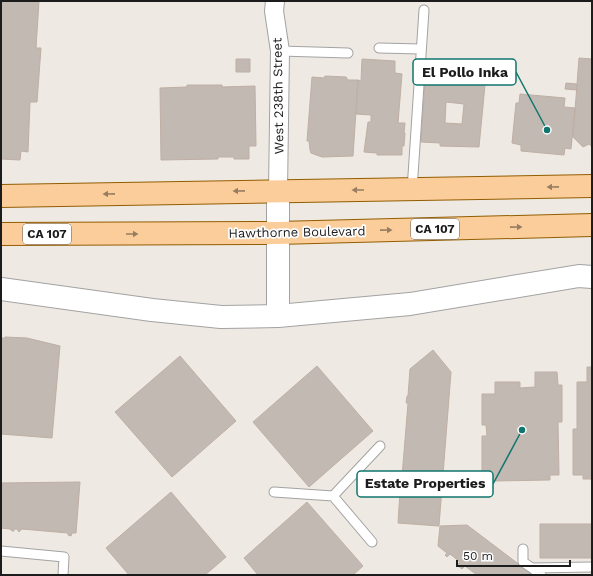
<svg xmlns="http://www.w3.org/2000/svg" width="593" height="576" font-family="'Work Sans',sans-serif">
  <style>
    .building { fill: #c2b9b2; stroke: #bfafa5; fill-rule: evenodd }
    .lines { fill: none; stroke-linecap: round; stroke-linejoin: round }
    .service-casing { stroke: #a3a3a3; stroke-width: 11 }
    .minor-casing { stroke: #a3a3a3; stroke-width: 20 }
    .tertiary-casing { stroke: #a3a3a3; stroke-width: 24 }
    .primary-casing { stroke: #935d01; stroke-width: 24 }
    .service { stroke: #fff; stroke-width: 9 }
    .minor { stroke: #fff; stroke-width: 18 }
    .tertiary { stroke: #fff; stroke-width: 22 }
    .primary { stroke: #fbcd9a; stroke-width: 22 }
    .oneway { fill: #977d61 }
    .labels { text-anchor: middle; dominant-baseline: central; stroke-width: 3.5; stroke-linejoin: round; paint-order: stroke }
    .shield { fill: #fff; stroke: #606060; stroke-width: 1 }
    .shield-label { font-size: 12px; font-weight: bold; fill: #1c1c1c }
    .street-label { font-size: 13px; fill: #1c1c1c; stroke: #fff }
    .leader { fill: none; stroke: #0f766e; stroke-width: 1.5 }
    .callout-dot { fill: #0f766e; stroke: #fff; stroke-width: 1.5 }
    .callout { fill: #fff; stroke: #0f766e; stroke-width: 1.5 }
    .callout-label { font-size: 14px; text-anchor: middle; font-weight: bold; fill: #1c1c1c }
  </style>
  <rect width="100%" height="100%" fill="#eee9e2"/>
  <path class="building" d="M1 1H39L36 48H41L37 102H30L28 152 21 151 20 160 1 159Z
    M579 58 592 59V147L589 144 583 147 573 137Z
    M236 59H250V72H236Z
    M362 59 395 61V73L402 74 398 123H405L404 133H405L404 146H402V155H377V153L364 152 368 122H371V115L356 114 358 80 361 81Z
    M325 76 346 77 348 80H358L353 156 322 157 311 153 310 150 309 141H307L312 77 324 78Z
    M425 81 485 85 479 147 440 146V143L421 142ZM446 102 464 104 462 124 445 123Z
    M566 83 577 84V90L565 89Z
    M187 85H222V87L255 86 256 146H249V159H234V157H218V159L161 160 160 88 187 87Z
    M520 94 565 98 564 107 575 108 571 149 565 148 564 155 521 151V145L512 143 516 103H519Z
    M5 337 27 338 60 346 52 438 1 434V338H5Z
    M433 350 451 372 439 526 398 523 401 477H402L408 403H406L407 396H408L410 369Z
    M180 356 236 421 172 477 115 412Z
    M317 366 373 431 309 487 253 422Z
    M587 367H592V479H583V475H573V429H577V382H587Z
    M535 372H557L558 385H562V422H558L559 475H550V480L493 481V476H482V436H487L486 425H482V394H495V382H520V388L535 387Z
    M80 482 76 533H72L71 536 68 535V533L22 529 19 532 17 529H14V531H12L10 529 1 528V483Z
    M171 492 226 557 205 575H129L106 548Z
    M307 502 363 566 353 575H258L244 558Z
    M540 524H592V558H540Z
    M467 525 533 575H477L465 566 462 569 457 565 460 562 450 554 447 557 445 555 447 553 438 546 440 526Z"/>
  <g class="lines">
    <defs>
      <path id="service" d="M379 48 421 49
        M280 51 348 53
        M412 190 424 10
        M274 492 333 496 380 446
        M333 496 372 542
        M523 549V562L532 568
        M1 551 64 557 63 575
        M541 575 532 568 592 567"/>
      <path id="minor" d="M275 1 274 11 280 51 278 191"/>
      <path id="tertiary" d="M1 289 152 310 221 317 278 316 410 304 579 276 592 277
        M278 316V191"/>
      <path id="primary" d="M1 196 592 186
        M1 234 277 233 592 225"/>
    </defs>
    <use href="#service" class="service-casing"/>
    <use href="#minor" class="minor-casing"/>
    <use href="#tertiary" class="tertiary-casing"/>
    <use href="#primary" class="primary-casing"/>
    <use href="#service" class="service"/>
    <use href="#minor" class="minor"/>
    <use href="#tertiary" class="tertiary"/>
    <use href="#primary" class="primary"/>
  </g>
  <defs><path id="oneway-solid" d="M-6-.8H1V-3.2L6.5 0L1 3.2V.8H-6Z"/></defs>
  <g class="oneway">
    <use href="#oneway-solid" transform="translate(553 187) rotate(179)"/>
    <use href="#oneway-solid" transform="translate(358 190) rotate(180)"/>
    <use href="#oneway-solid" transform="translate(239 191) rotate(179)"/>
    <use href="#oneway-solid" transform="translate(109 194) rotate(179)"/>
    <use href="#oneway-solid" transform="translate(516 227) rotate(-1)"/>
    <use href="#oneway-solid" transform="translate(386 230) rotate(-1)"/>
    <use href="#oneway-solid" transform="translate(132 234)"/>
  </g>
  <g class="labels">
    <g class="shield">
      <rect x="411" y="219" width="48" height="20" rx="3"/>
      <rect x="23" y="224" width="48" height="20" rx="3"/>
    </g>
    <g class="shield-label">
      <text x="435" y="229">CA 107</text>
      <text x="47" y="234">CA 107</text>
    </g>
    <g class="street-label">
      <text transform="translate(278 96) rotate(-91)">West 238th Street</text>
      <text transform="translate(297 232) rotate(-1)">Hawthorne Boulevard</text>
    </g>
  </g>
  <path class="leader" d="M547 130L516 72M522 430L493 484"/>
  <g class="callout-dot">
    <circle cx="547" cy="130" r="4"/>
    <circle cx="522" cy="430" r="4"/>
  </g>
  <g class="callout">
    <rect x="413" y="59" width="103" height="26" rx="4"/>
    <rect x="357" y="471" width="136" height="26" rx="4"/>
  </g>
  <g class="callout-label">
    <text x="465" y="77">El Pollo Inka</text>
    <text x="425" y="488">Estate Properties</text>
  </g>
  <rect width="593" height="576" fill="none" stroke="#1c1c1c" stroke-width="4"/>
  <path d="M457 560v6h113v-6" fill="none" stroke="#1c1c1c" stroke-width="2"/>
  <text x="463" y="560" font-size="12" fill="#1c1c1c" stroke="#ffffff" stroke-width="3" paint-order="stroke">50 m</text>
</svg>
